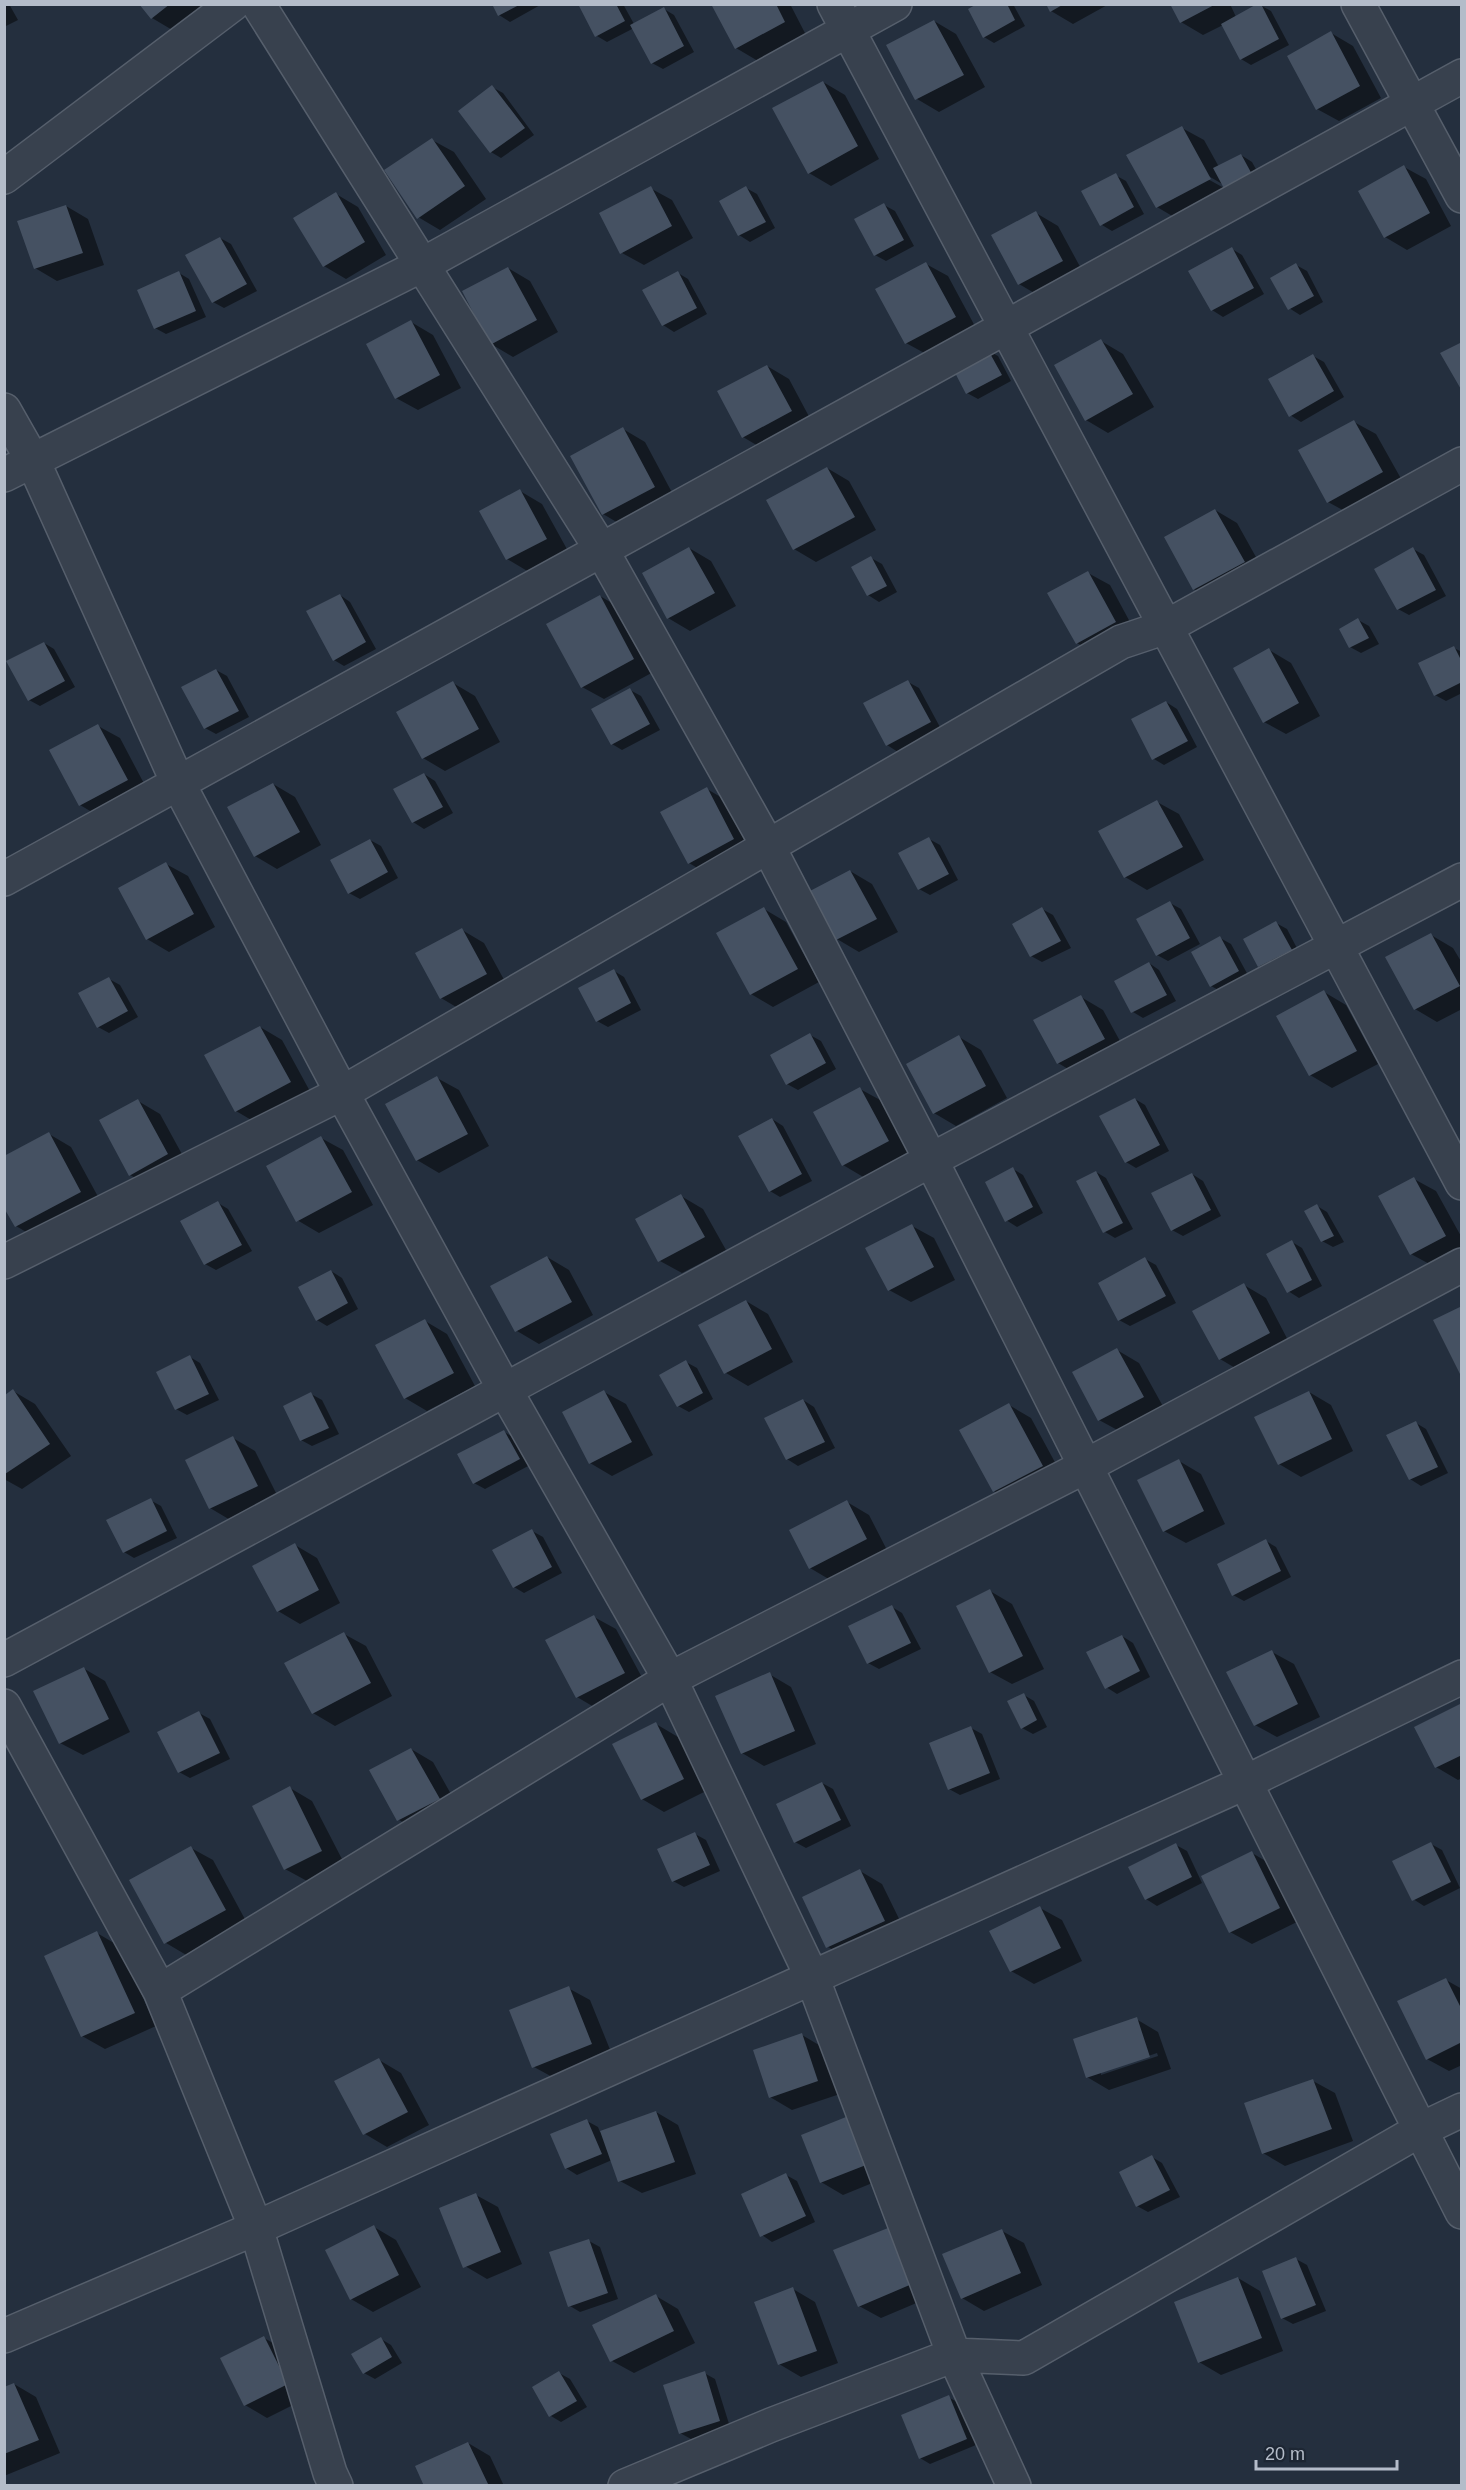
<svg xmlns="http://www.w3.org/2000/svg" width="1466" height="2490" font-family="Arial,sans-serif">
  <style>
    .shadow { fill: #0007; fill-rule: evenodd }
    .building { fill: #455162 }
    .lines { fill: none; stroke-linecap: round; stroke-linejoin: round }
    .street-casing { stroke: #565f6c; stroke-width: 36 }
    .street { stroke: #38414e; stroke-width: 33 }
  </style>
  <rect width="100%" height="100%" fill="#242f3e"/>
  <path class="shadow" d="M4 4H9L18 20 4 27Z
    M141 4H208L174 31 152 18Z
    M493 4H542L510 22 499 15Z
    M580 4H623L634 24 664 9 674 15 694 52 663 69 652 63 634 28 607 42 597 36Z
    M713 4H790L806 35 758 61 736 48Z
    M980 4H1013L1025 26 994 43 984 37Z
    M1047 4H1109L1073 24 1051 11Z
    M1172 4H1230L1236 17 1260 5 1271 11 1289 45 1251 65 1241 59 1223 25 1203 35 1181 22Z
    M934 21 956 34 985 87 939 112 917 99 888 46Z
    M1331 33 1353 46 1381 98 1339 121 1317 109Z
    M823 82 845 95 879 159 831 186 809 173Z
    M492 87 503 93 534 135 501 158 491 152Z
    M1182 128 1204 140 1219 167 1241 155 1252 162 1264 184 1179 220 1157 207ZM1205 174 1224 185V188L1204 177Z
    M432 140 454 152 486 199 440 230 418 217Z
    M1404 167 1426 179 1451 226 1407 250 1385 237Z
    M1115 175 1126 181 1144 214 1112 231 1102 225Z
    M650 188 672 200 693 238 644 265 622 253Z
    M746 188 757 194 775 228 750 242 739 235 721 202Z
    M336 194 358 207 386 255 346 279 324 266Z
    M884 205 895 211 914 246 886 261 875 255Z
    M66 206 88 219 104 265 57 281 35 268Z
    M1036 213 1058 226 1084 274 1041 297 1019 284Z
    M220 238 231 244 257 291 224 308 213 302Z
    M1232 249 1242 255 1264 294 1223 317 1212 310 1191 271Z
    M926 264 948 276 977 330 928 355 906 343Z
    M1296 265 1307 271 1323 302 1300 315 1289 308Z
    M508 268 530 281 558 332 513 357 491 344Z
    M179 273 189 279 206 317 166 334 155 328Z
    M678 273 688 279 707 314 674 332 663 325Z
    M411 322 433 335 461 388 418 410 396 398Z
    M1101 341 1123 354 1154 407 1108 433 1086 420Z
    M987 350 998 356 1011 381 978 399 967 393Z
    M1313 356 1324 362 1344 397 1301 422 1290 415Z
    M767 366 789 379 813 424 765 450 743 437Z
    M1354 422 1376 434 1404 484 1350 514 1328 502Z
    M623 429 645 442 676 500 625 527 603 514Z
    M827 468 849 481 876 530 816 562 794 549 768 501Z
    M520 491 542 504 568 551 529 572 507 559Z
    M1215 510 1237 523 1266 575 1216 602 1194 589Z
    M689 548 711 561 736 606 690 631 668 618Z
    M1413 549 1424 555 1446 596 1409 615 1398 609Z
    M871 558 882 564 897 592 879 602 868 595Z
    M1088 573 1110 585 1137 635 1099 656 1077 643Z
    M340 595 350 602 376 649 344 666 334 660Z
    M600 596 622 609 655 671 604 699 582 687Z
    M1358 620 1369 626 1379 644 1361 653 1350 647Z
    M44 643 54 649 75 687 40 706 29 700Z
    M1454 648 1462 652V693L1446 701 1435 695Z
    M1269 650 1291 663 1320 716 1286 734 1264 722Z
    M216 670 227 676 249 717 216 734 205 728Z
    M908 682 919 688 941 729 898 752 887 745Z
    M453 683 475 696 500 742 445 771 423 758Z
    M630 690 641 696 660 730 622 750 612 744Z
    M1166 702 1177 709 1197 747 1164 765 1154 759Z
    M98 726 120 738 149 793 102 818 80 805Z
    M424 774 435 781 453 813 424 829 413 822Z
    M273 784 295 797 321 845 277 869 255 856Z
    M707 789 729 802 755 851 711 876 689 863Z
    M1157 802 1179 814 1204 860 1147 890 1125 877Z
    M929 839 940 845 958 880 930 895 919 889Z
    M370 840 381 846 398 878 360 899 349 893Z
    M166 864 188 876 215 927 169 952 147 939Z
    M850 871 872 884 898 932 859 952 837 939Z
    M1170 903 1181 909 1200 944 1168 961 1157 955Z
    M764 909 786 922 819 982 773 1007 751 994Z
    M1042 909 1053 915 1071 948 1042 962 1031 956Z
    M1276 923 1287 929 1301 956 1270 973 1259 966 1245 939Z
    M462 930 484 943 508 987 463 1011 441 998Z
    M1431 935 1453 948 1462 963V1009L1437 1022 1415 1009Z
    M1220 938 1231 944 1249 977 1222 992 1211 986Z
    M1149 963 1159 970 1176 1001 1143 1018 1133 1012Z
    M614 971 624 977 641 1010 608 1027 597 1021Z
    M109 979 120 985 138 1017 109 1033 98 1027Z
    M1324 992 1346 1005 1378 1064 1332 1088 1310 1075Z
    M1081 997 1103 1010 1126 1052 1080 1076 1058 1063Z
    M260 1027 282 1040 312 1095 258 1124 236 1111Z
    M810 1035 821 1041 836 1069 798 1090 787 1084Z
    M959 1037 981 1050 1007 1098 956 1126 934 1113Z
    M437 1078 459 1090 489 1146 439 1173 417 1160Z
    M860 1089 882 1101 910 1154 865 1178 843 1165Z
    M1135 1099 1145 1105 1169 1151 1136 1168 1126 1162Z
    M138 1101 160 1114 189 1167 152 1187 130 1175Z
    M772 1119 783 1126 812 1181 780 1197 770 1191Z
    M49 1134 71 1147 102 1204 38 1239 16 1226Z
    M321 1138 343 1150 373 1205 319 1233 297 1220Z
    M1013 1169 1023 1175 1043 1213 1017 1227 1006 1220Z
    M1096 1172 1106 1178 1133 1229 1115 1238 1105 1232Z
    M1192 1174 1203 1181 1221 1216 1183 1236 1172 1230Z
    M1414 1179 1436 1191 1462 1238V1252L1433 1266 1411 1254Z
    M681 1196 703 1209 726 1250 682 1273 660 1261Z
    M218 1203 228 1209 252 1251 216 1270 205 1264Z
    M1317 1206 1327 1212 1344 1242 1333 1247 1322 1241Z
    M912 1226 934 1238 955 1280 911 1302 889 1290Z
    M1292 1242 1302 1248 1322 1286 1299 1298 1288 1291Z
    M547 1257 569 1270 593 1315 539 1344 517 1331Z
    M1145 1259 1156 1265 1176 1303 1130 1326 1119 1320Z
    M331 1271 342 1278 358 1309 327 1326 317 1320Z
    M1244 1285 1266 1298 1291 1346 1242 1372 1220 1359Z
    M746 1301 768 1314 793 1362 748 1386 726 1373Z
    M425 1321 447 1334 475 1386 427 1411 405 1398Z
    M1117 1350 1139 1363 1165 1410 1121 1432 1099 1420Z
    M190 1357 200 1363 219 1400 187 1415 176 1409Z
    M686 1362 697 1368 713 1399 689 1412 678 1406Z
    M13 1391 35 1404 71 1456 22 1489 4 1479V1397Z
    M604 1392 626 1404 653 1455 612 1476 590 1463Z
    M1309 1392 1331 1405 1353 1451 1301 1477 1279 1464Z
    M311 1394 322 1400 339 1434 312 1446 301 1440Z
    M803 1400 814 1407 835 1448 798 1466 787 1459Z
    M1009 1405 1031 1418 1064 1479 1016 1504 994 1491Z
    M1416 1423 1426 1429 1448 1473 1421 1486 1410 1479 1388 1436Z
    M504 1432 515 1438 530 1465 485 1489 474 1483Z
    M233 1438 255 1451 279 1499 232 1521 210 1508Z
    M1179 1461 1201 1474 1225 1524 1186 1543 1164 1531Z
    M150 1500 161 1506 177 1538 134 1558 124 1552Z
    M847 1502 869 1515 888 1552 832 1581 810 1568Z
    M532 1531 543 1537 562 1573 524 1593 514 1587Z
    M1266 1541 1276 1547 1291 1577 1244 1601 1233 1595Z
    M295 1545 317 1558 340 1603 300 1624 278 1611Z
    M990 1591 1012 1604 1044 1669 1012 1684 990 1672Z
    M892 1607 902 1613 921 1649 879 1669 868 1663Z
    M594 1617 616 1629 646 1685 599 1710 577 1697Z
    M344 1634 366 1646 392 1696 335 1726 313 1713Z
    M1122 1636 1133 1643 1150 1677 1117 1694 1106 1687Z
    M1272 1652 1294 1664 1320 1717 1277 1737 1255 1725Z
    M83 1668 105 1681 130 1732 83 1755 60 1743Z
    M769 1674 791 1687 816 1744 764 1766 742 1753Z
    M1024 1695 1034 1701 1047 1727 1033 1734 1022 1728Z
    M1462 1705V1778L1458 1780 1436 1767Z
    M199 1713 210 1719 230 1759 190 1778 179 1772Z
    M656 1724 678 1737 706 1791 664 1812 642 1799Z
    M971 1728 982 1734 1000 1779 960 1795 949 1789Z
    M411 1749 433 1762 461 1812 421 1833 399 1820Z
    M822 1783 833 1789 851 1826 806 1848 795 1842Z
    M290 1788 312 1801 344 1863 307 1881 285 1869Z
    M695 1834 706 1840 720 1871 684 1887 673 1881Z
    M1431 1844 1442 1850 1460 1888 1424 1906 1413 1899Z
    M1176 1845 1187 1851 1202 1883 1157 1906 1146 1899Z
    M191 1848 213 1860 247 1923 188 1956 166 1943Z
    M1252 1853 1274 1866 1301 1920 1252 1944 1230 1932Z
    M860 1871 882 1884 906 1933 850 1960 828 1947Z
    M1040 1908 1062 1920 1082 1961 1034 1984 1011 1971Z
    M97 1933 119 1946 156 2026 105 2049 82 2036Z
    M1446 1980 1462 1989V2065L1449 2071 1427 2059Z
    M568 1988 590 2000 613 2057 556 2079 534 2067Z
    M1136 2019 1158 2032 1171 2069 1109 2090 1087 2077ZM1157 2053 1158 2056 1101 2075V2072Z
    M802 2035 824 2048 840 2094 792 2110 770 2097Z
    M379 2060 401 2073 429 2125 387 2147 365 2134 336 2082Z
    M1313 2081 1335 2093 1353 2141 1285 2166 1263 2153Z
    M656 2112 678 2125 696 2174 642 2193 620 2181 612 2160 577 2175 566 2168 587 2121 598 2127 600 2132Z
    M846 2118 868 2131 887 2177 843 2195 821 2182Z
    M1152 2157 1162 2163 1180 2197 1148 2212 1137 2206Z
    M786 2175 797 2181 815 2222 772 2242 762 2235Z
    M476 2195 498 2207 522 2264 487 2279 465 2266Z
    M374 2227 396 2240 421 2287 373 2312 351 2299Z
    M888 2229 910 2242 933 2296 881 2318 859 2306Z
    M1002 2231 1024 2243 1042 2285 984 2311 962 2298Z
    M589 2241 600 2247 618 2299 580 2312 570 2306Z
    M1296 2259 1307 2265 1326 2311 1293 2324 1282 2318Z
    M1238 2278 1260 2291 1283 2351 1221 2375 1199 2362Z
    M793 2289 815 2302 838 2363 801 2377 779 2364Z
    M656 2296 678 2309 695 2343 634 2373 612 2361Z
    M264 2338 286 2350 309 2397 267 2418 245 2405Z
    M381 2339 391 2345 402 2363 375 2379 364 2373Z
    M559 2373 570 2379 587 2407 561 2422 551 2416 534 2388Z
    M704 2373 715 2379 730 2427 691 2439 680 2433Z
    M14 2384 36 2397 60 2453 4 2476V2388Z
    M948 2397 959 2403 976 2445 930 2464 920 2458Z
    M468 2443 490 2456 504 2486H426Z"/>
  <path class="building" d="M139 4H170L151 19Z
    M492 4H521L498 16Z
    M578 4H616L625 21 595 37Z
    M711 4H776L785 22 735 49Z
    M977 4H1007L1015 20 983 38 968 9Z
    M1046 4H1064L1050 12Z
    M1170 4H1216L1180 23Z
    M1257 4H1261L1279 39 1240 60 1221 24Z
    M664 7 684 46 651 64 630 25Z
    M934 20 964 75 915 100 886 45Z
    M1331 31 1360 86 1316 110 1287 56Z
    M823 81 858 146 808 174 772 108Z
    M492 85 525 128 490 153 458 111Z
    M1182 126 1211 179 1156 208 1126 155Z
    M432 138 465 186 417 219 384 170Z
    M1241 154 1254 178 1227 194 1213 168Z
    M1404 165 1430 213 1384 238 1358 191Z
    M1116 173 1134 207 1100 226 1081 191Z
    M651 186 672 226 620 254 599 213Z
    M746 186 766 222 738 236 719 201Z
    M336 192 365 242 323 267 293 218Z
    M884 203 904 240 874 256 854 219Z
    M66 205 83 253 34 269 17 221Z
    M1036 211 1063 261 1018 285 991 235Z
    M220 237 247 284 212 303 185 255Z
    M1232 247 1254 288 1211 311 1188 271Z
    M926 262 956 317 905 344 875 289Z
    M1296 263 1314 296 1288 310 1270 278Z
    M508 267 537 320 490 345 462 291Z
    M179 271 196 311 154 329 137 290Z
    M678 271 697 308 662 326 642 290Z
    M411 320 440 375 395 399 366 344Z
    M1101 339 1133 394 1085 421 1054 365Z
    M1462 342V391L1440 353Z
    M987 348 1002 375 966 394 952 367Z
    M1313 354 1334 391 1289 417 1268 379Z
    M767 365 792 411 742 438 717 391Z
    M1354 420 1383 472 1327 503 1298 450Z
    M623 427 655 487 602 515 570 456Z
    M827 467 855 517 793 550 766 500Z
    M520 489 547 539 506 560 479 511Z
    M1215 509 1245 562 1193 590 1164 537Z
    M689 547 715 593 667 619 642 573Z
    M1413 547 1436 590 1397 610 1374 569Z
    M871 556 887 586 867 596 851 567Z
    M1088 571 1116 622 1076 644 1047 593Z
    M340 594 366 642 333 661 306 611Z
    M600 595 634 659 581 688 546 624Z
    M1358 618 1369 638 1349 648 1339 629Z
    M44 642 65 681 28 701 6 661Z
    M1454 646 1462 662V682L1434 696 1418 663Z
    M1269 648 1299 703 1263 723 1233 668Z
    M216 669 239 711 204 729 181 687Z
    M908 680 931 722 886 746 863 703Z
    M453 681 479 729 422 759 396 712Z
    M630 688 650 724 611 745 591 709Z
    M1166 701 1188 741 1152 760 1131 719Z
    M98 724 128 780 79 806 49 750Z
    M424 773 443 807 412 823 393 789Z
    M273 783 300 832 254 857 227 807Z
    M707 787 734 839 688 864 660 812Z
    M1157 800 1183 847 1124 878 1098 831Z
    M929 837 949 874 918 890 898 853Z
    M370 839 388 872 348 894 330 860Z
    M166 862 194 914 146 940 118 888Z
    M850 870 877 919 836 940 810 891Z
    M1170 901 1190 938 1156 956 1136 919Z
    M764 907 798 969 750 995 716 933Z
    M1042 907 1061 941 1030 957 1012 924Z
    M1276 921 1292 950 1258 967 1243 939Z
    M462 928 487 974 440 999 415 953Z
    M1431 933 1460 986 1414 1010 1385 957Z
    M1220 936 1239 971 1210 987 1191 952Z
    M1149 962 1167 995 1131 1013 1114 981Z
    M614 969 631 1003 596 1022 578 988Z
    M109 977 128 1011 97 1028 78 993Z
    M1324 990 1357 1051 1309 1076 1276 1016Z
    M1081 995 1105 1039 1057 1064 1033 1020Z
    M260 1026 291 1082 235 1112 204 1055Z
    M810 1033 826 1063 786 1085 770 1055Z
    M959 1035 986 1086 933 1114 906 1064Z
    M437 1076 468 1134 416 1161 385 1104Z
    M860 1087 889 1141 842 1166 813 1112Z
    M1135 1098 1160 1145 1125 1163 1099 1116Z
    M138 1099 168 1154 129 1176 99 1120Z
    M772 1118 802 1174 769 1192 738 1136Z
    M49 1132 81 1192 15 1227 4 1208V1156Z
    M321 1136 352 1192 296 1222 266 1166Z
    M1013 1167 1033 1207 1005 1222 985 1182Z
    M1096 1171 1123 1223 1103 1233 1076 1181Z
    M1192 1173 1211 1210 1171 1231 1151 1193Z
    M1414 1177 1446 1236 1410 1255 1378 1196Z
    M681 1194 705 1237 658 1262 635 1219Z
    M218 1201 242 1245 204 1265 180 1221Z
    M1317 1204 1334 1236 1321 1242 1304 1211Z
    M912 1224 934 1267 888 1291 865 1248Z
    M1292 1240 1312 1280 1287 1293 1266 1254Z
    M547 1256 572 1302 515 1332 490 1286Z
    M1145 1257 1166 1296 1118 1321 1098 1283Z
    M331 1270 348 1303 316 1321 298 1287Z
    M1244 1283 1270 1333 1219 1360 1192 1311Z
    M746 1300 772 1349 724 1374 698 1325Z
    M1462 1306V1378L1433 1320Z
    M425 1319 454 1373 404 1399 375 1345Z
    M1117 1348 1144 1397 1098 1421 1072 1372Z
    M190 1355 209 1394 175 1410 156 1372Z
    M686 1360 703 1393 677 1407 659 1375Z
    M13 1389 50 1444 5 1474V1395Z
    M604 1390 632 1442 589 1464 562 1412Z
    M1309 1391 1332 1439 1278 1465 1254 1417Z
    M311 1392 329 1428 300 1441 283 1406Z
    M803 1399 825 1442 786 1460 764 1418Z
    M1009 1403 1043 1466 993 1492 959 1430Z
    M1416 1421 1438 1467 1409 1480 1386 1435Z
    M504 1430 520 1459 473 1484 457 1454Z
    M233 1436 258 1486 209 1509 185 1460Z
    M1179 1459 1204 1511 1163 1532 1137 1480Z
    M151 1498 167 1531 123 1553 106 1520Z
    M847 1500 867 1539 809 1569 789 1530Z
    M532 1529 552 1567 513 1588 492 1550Z
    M1266 1539 1281 1571 1232 1596 1217 1564Z
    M295 1543 319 1590 277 1612 252 1566Z
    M990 1589 1023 1656 989 1673 956 1606Z
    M892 1605 911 1643 867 1664 848 1626Z
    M594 1615 625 1673 576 1698 545 1640Z
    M344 1632 371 1683 312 1714 284 1663Z
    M1122 1635 1140 1671 1105 1689 1086 1652Z
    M1272 1650 1298 1704 1254 1726 1226 1672Z
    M84 1667 109 1719 59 1744 33 1691Z
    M770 1672 795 1731 741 1754 715 1696Z
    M1024 1693 1037 1720 1021 1729 1007 1701Z
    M1462 1703V1755L1435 1768 1414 1727Z
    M199 1711 220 1753 178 1773 157 1732Z
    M656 1722 684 1779 641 1800 612 1744Z
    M971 1726 990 1773 948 1790 929 1743Z
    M411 1748 440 1799 397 1821 369 1770Z
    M822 1782 841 1820 794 1843 776 1804Z
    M290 1786 322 1851 284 1870 252 1806Z
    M695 1832 710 1865 672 1882 657 1849Z
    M1431 1842 1451 1882 1412 1901 1392 1861Z
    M1176 1843 1192 1877 1145 1900 1128 1867Z
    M191 1846 226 1910 164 1944 129 1880Z
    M1252 1851 1280 1908 1229 1933 1201 1876Z
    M860 1869 885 1921 826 1948 802 1897Z
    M1040 1906 1061 1948 1010 1972 989 1931Z
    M97 1931 135 2013 81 2037 44 1956Z
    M1446 1978 1462 2010V2042L1426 2060 1397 2001Z
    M569 1986 592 2044 532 2068 509 2010Z
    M1137 2017 1150 2057 1086 2078 1073 2039Z
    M802 2033 818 2081 769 2098 753 2050Z
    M379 2058 408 2112 363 2135 334 2081Z
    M1313 2079 1332 2129 1262 2154 1244 2103Z
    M656 2111 675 2162 618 2182 600 2131Z
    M846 2117 866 2165 820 2183 801 2135Z
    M587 2119 602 2154 565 2169 550 2134Z
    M1152 2155 1170 2190 1136 2207 1119 2172Z
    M786 2173 806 2216 760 2237 741 2194Z
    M476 2193 501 2252 463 2268 439 2208Z
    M374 2225 399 2275 350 2300 325 2250Z
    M888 2228 912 2284 858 2307 833 2250Z
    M1002 2229 1021 2273 961 2299 942 2254Z
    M589 2239 608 2293 568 2307 549 2252Z
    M1296 2257 1316 2305 1281 2319 1262 2271Z
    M1238 2277 1262 2338 1198 2363 1174 2302Z
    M793 2287 817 2351 778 2365 754 2302Z
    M656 2294 674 2331 610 2362 592 2325Z
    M264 2336 288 2384 244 2406 220 2358Z
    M381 2337 392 2357 363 2374 351 2354Z
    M559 2371 577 2401 549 2417 532 2387Z
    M705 2371 720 2421 679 2434 663 2385Z
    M14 2383 39 2440 4 2454V2387Z
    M949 2395 967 2439 919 2459 901 2415Z
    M468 2442 489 2486H424L415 2466Z"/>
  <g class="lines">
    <defs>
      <path id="street" d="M258 4 601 549 768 846 931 1160 1462 2212
        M834 4 1462 1183
        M1358 4 1462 196
        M4 177 233 4
        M4 410 33 461 178 783 342 1093 505 1390 670 1679 812 1977 954 2355 1014 2486
        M4 475 422 265 895 4
        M4 879 1462 76
        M4 1262 342 1093 1121 642 1166 627 1462 464
        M4 1660 931 1160 1462 880
        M4 1706 160 1991 256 2228 330 2473 336 2486
        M160 1991 670 1679 1084 1467 1462 1265
        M4 2336 256 2228 1244 1783 1462 1677
        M625 2486 771 2425 954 2355 1024 2358 1420 2130 1462 2110"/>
    </defs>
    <use href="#street" class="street-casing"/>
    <use href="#street" class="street"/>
  </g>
  <rect width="1466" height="2490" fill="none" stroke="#b4bcc9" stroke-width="12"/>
  <path d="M1256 2460v9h141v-9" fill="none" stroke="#b4bcc9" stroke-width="3"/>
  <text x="1265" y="2460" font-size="18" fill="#b4bcc9" stroke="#1d2633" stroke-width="4.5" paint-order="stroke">20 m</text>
</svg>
